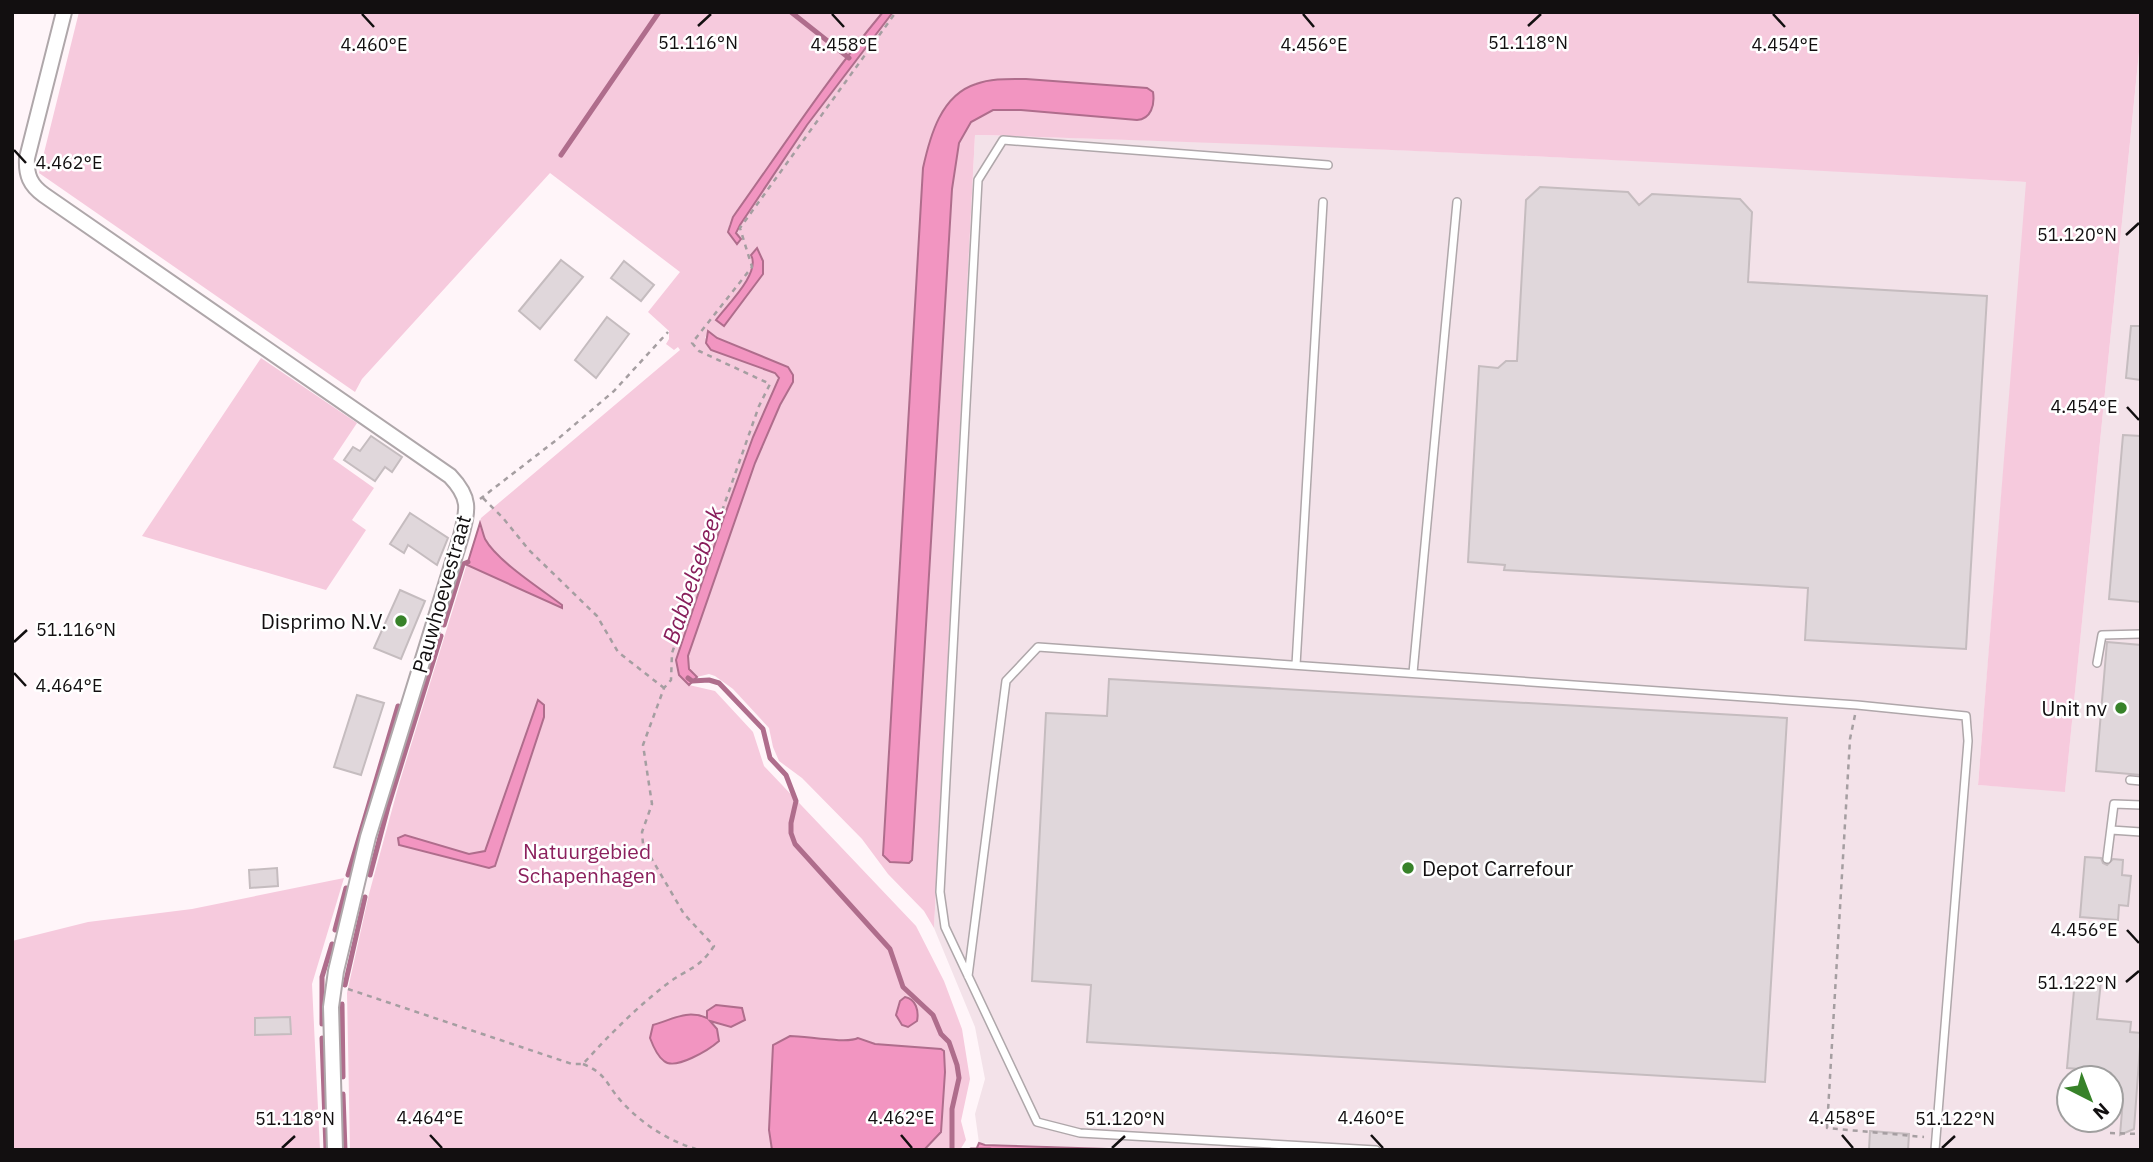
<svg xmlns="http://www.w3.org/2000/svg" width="2153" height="1162" font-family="'IBM Plex Sans',sans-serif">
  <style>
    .built { fill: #f3e2e9; fill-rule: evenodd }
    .green { fill: #f6cadd; fill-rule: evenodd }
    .water { fill: #f295c1; stroke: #af6d8c; stroke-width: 2 }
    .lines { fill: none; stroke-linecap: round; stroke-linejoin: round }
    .stream { stroke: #af6d8c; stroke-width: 5 }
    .building { fill: #e0d7db; stroke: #c5bcbf; stroke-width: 2 }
    .service-casing { stroke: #afa7aa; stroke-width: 10 }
    .minor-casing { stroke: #afa7aa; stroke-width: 18 }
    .path { stroke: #a59ea1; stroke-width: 2.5; stroke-dasharray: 5 5; stroke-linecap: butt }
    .service { stroke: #fff; stroke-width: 7 }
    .minor { stroke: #fff; stroke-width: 14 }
    .ticks { fill: none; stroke: #120f10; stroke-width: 2.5 }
    .poi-dot { fill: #378229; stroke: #fff; stroke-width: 2.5 }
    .labels { text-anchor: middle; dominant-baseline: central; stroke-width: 5; stroke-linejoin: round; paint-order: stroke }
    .street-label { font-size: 21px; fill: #120f10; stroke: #fff }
    .poi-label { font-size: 21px; fill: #120f10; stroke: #fff; text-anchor: end }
    .park-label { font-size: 21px; fill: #8b205d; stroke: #fff }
    .water-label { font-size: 23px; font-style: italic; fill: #881e5b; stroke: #fff }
    .ticks-label { font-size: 18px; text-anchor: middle; fill: #120f10; stroke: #fff; stroke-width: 5; stroke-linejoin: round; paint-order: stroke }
  </style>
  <rect width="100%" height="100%" fill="#fff5f9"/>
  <path class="built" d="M2141 32V1150H1139L979 1143 975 1114 985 1079 975 1027 934 928 975 135 1241 143 1710 164 2027 182 1978 785 2065 791ZM2069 1078H2111V1120H2069Z"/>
  <path class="green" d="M79 12H883C827 80 778 152 729 225L737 236 740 225 807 125 893 12H2141V32L2065 792 1978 785 2026 182C1676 162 1326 145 975 135L934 928 924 911 888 874 862 839 802 778 779 761 773 747 769 728 733 689 715 676 709 674 697 677 687 666C688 639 704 608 713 583 737 516 757 445 793 382L788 367 717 338 708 332 705 338 775 373 780 378 773 391 679 675 689 685 715 691 753 732 764 766 916 926 944 981 962 1029 970 1079 961 1121 966 1140 960 1150H350L347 993 369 894 399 784 481 518 680 350 678 347 674 350 666 344 669 339V331L648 312 680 272 550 173 362 379 355 392 39 173ZM1026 79 1147 88 1021 110H993L971 122 959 143 952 189 912 860 888 861 883 855 923 168C930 141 939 103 966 88 984 79 1006 80 1026 79ZM757 248 763 274 723 326 716 319C728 305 761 273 751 255Z
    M261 358 357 423 333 459 374 488 352 520 366 530 326 590 142 536Z
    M344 878 312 984 320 1150H12V941L88 922 192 909Z"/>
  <path class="water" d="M883 12H893L807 125 740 225 736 233 741 239 737 244 728 232 733 217C782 148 828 78 883 12Z
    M1026 79 1147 88 1153 92C1155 105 1151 119 1137 120L1021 110H993L971 122 959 143 952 189 912 860 909 863 890 862 883 855 923 168C930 136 941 95 976 84 992 78 1009 79 1026 79Z
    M757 248 763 261V274L724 326 716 320C727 305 761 273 751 255Z
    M708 331 717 338 788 367 793 375V382L780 405 755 463 688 656 689 669 697 677 689 685 679 675 676 660 724 517 753 437 779 378 775 373 711 350 706 343Z
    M480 523C482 529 483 534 485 539 497 561 541 589 562 605V608L467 565Z
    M538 700 544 705V717L495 866 489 868 399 845 398 838 405 835 469 854 485 851Z
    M905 997C916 999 919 1011 917 1021L908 1027 902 1025 896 1015 900 1001Z
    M716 1005 742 1008 745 1020 731 1027 710 1021 717 1029 719 1041C710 1049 675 1071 664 1061 657 1056 653 1046 650 1038L653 1025C672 1020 686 1009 707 1018V1011Z
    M790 1036C806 1036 847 1044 858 1038L875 1044 941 1049 944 1051 945 1072 941 1132 924 1150H772L769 1130 773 1045Z
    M979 1143 985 1145 1139 1150H976Z"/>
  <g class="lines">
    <path class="stream" d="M791 12 849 58
      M561 155 659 12
      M444 625 463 564 468 562
      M688 678 692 681 709 680 719 683 763 729 770 758 786 775 796 801 791 823V833L795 844 890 949 903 987 933 1015 941 1034 949 1042 957 1065 959 1078 952 1109V1150
      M348 875 398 706
      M370 875 388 807 441 636
      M335 930 346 888
      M345 985 365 897
      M342 1004 343 1077
      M322 1024V977L332 944
      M322 1038 326 1150
      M343 1094 345 1150
      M971 1150H990"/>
  </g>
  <path class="building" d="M1540 187 1628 192 1639 205 1652 194 1740 199 1752 212 1748 282 1987 296 1966 649 1805 640 1808 588 1504 570 1505 565 1468 562 1479 366 1498 368 1506 361H1517L1526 200Z
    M561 260 583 277 540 329 519 311Z
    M624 261 654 285 641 301 611 278Z
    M607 317 629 334 596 378 575 360Z
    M2131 326H2141V380L2126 378Z
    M2123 435 2141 436V602L2109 599Z
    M371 436 402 457 392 472 385 467 375 481 344 460 353 447 360 451Z
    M410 513 448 538 437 565 408 545 404 553 390 544Z
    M400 590 425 601 401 659 374 648Z
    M2107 642 2141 645V775L2096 771Z
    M1109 679 1787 718 1765 1082 1087 1042 1091 985 1032 981 1046 713 1107 716Z
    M357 695 384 703 361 775 334 767Z
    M2085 857 2101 858 2103 863 2107 865 2113 859 2123 860 2122 875 2131 876 2128 906 2119 905 2118 920 2080 917Z
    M277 868 278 886 250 888 249 870Z
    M2075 979 2101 981 2097 1019 2131 1022 2130 1032 2141 1033 2134 1129 2120 1135 2123 1099 2111 1098V1078H2093V1070L2067 1068Z
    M290 1017 291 1034 255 1035V1018Z
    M1870 1131 1909 1134 1908 1150H1869Z"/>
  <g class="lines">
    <defs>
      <path id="service" d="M1328 165 1003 140 978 180 940 892 945 927 1037 1122 1080 1133 1376 1150
        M2097 663 2102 635 2141 634
        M1296 665 1323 202
        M1413 673 1457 202
        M2130 780 2141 781
        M2111 830 2141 832
        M2107 859 2114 804 2141 805
        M968 976 1006 681 1038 647 1857 705 1966 716 1968 741 1935 1150"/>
      <path id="minor" d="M64 12 27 158C26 175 30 185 44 195L450 476C471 498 468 509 461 536L368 837 336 971 331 1007 335 1150"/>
    </defs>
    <use href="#service" class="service-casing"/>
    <use href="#minor" class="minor-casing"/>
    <path class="path" d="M483 498 503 518 529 550 597 616 618 652 664 688
      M480 499 559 438 614 391 668 332
      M1855 715 1850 739 1827 1128 1924 1137
      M348 989 572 1064H583C609 1035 637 1007 667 984 688 968 698 970 714 946L684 914 643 844 642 832 652 804 643 745 664 688 671 680 672 653 759 406 770 384 699 351 692 343 752 267 740 228 896 12
      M583 1064C607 1074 605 1083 621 1101 642 1124 668 1141 699 1150
      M2110 1133 2141 1134"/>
    <use href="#service" class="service"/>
    <use href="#minor" class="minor"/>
  </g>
  <path class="ticks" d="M362 14 374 27M832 14 844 27M1303 14 1314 27M1773 14 1785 27M698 26 711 14M1528 26 1541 14M14 150 26 163M2126 235 2139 223M2127 407 2139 420M14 642 27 630M14 673 26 686M2127 930 2139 943M2126 982 2139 971M430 1135 442 1148M901 1135 912 1148M1371 1135 1383 1148M1842 1135 1853 1148M282 1148 295 1136M1112 1148 1125 1136M1942 1148 1955 1136"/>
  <g class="poi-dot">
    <circle cx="401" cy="621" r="7"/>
    <circle cx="2121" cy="708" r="7"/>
    <circle cx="1408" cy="868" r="7"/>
  </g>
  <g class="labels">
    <g class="street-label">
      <text transform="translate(441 594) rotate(-74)">Pauwhoevestraat</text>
    </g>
    <g class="poi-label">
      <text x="387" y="621">Disprimo N.V.</text>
      <text x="2107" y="708">Unit nv</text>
      <text x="1422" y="868" text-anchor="start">Depot Carrefour</text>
    </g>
    <g class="park-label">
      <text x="587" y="851">Natuurgebied<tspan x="587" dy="24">Schapenhagen</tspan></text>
    </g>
    <g class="water-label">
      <text transform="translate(692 575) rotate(-71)">Babbelsebeek</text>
    </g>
  </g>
  <g class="ticks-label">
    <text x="698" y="49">51.116°N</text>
    <text x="1528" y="49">51.118°N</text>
    <text x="374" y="51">4.460°E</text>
    <text x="844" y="51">4.458°E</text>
    <text x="1314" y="51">4.456°E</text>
    <text x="1785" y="51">4.454°E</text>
    <text x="69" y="169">4.462°E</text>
    <text x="2077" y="241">51.120°N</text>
    <text x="2084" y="413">4.454°E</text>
    <text x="76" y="636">51.116°N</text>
    <text x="69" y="692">4.464°E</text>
    <text x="2084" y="936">4.456°E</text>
    <text x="2077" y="989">51.122°N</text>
    <text x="430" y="1124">4.464°E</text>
    <text x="901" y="1124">4.462°E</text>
    <text x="1371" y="1124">4.460°E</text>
    <text x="1842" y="1124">4.458°E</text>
    <text x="295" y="1125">51.118°N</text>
    <text x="1125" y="1125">51.120°N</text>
    <text x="1955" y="1125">51.122°N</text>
  </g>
  <rect width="2153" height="1162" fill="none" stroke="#120f10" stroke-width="28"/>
  <g transform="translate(2090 1099) rotate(138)"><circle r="33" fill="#ffffff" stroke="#a09f9f" stroke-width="2"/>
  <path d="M0-5L12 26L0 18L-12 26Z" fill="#378229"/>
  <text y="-10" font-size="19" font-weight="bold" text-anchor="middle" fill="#120f10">N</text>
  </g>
</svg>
